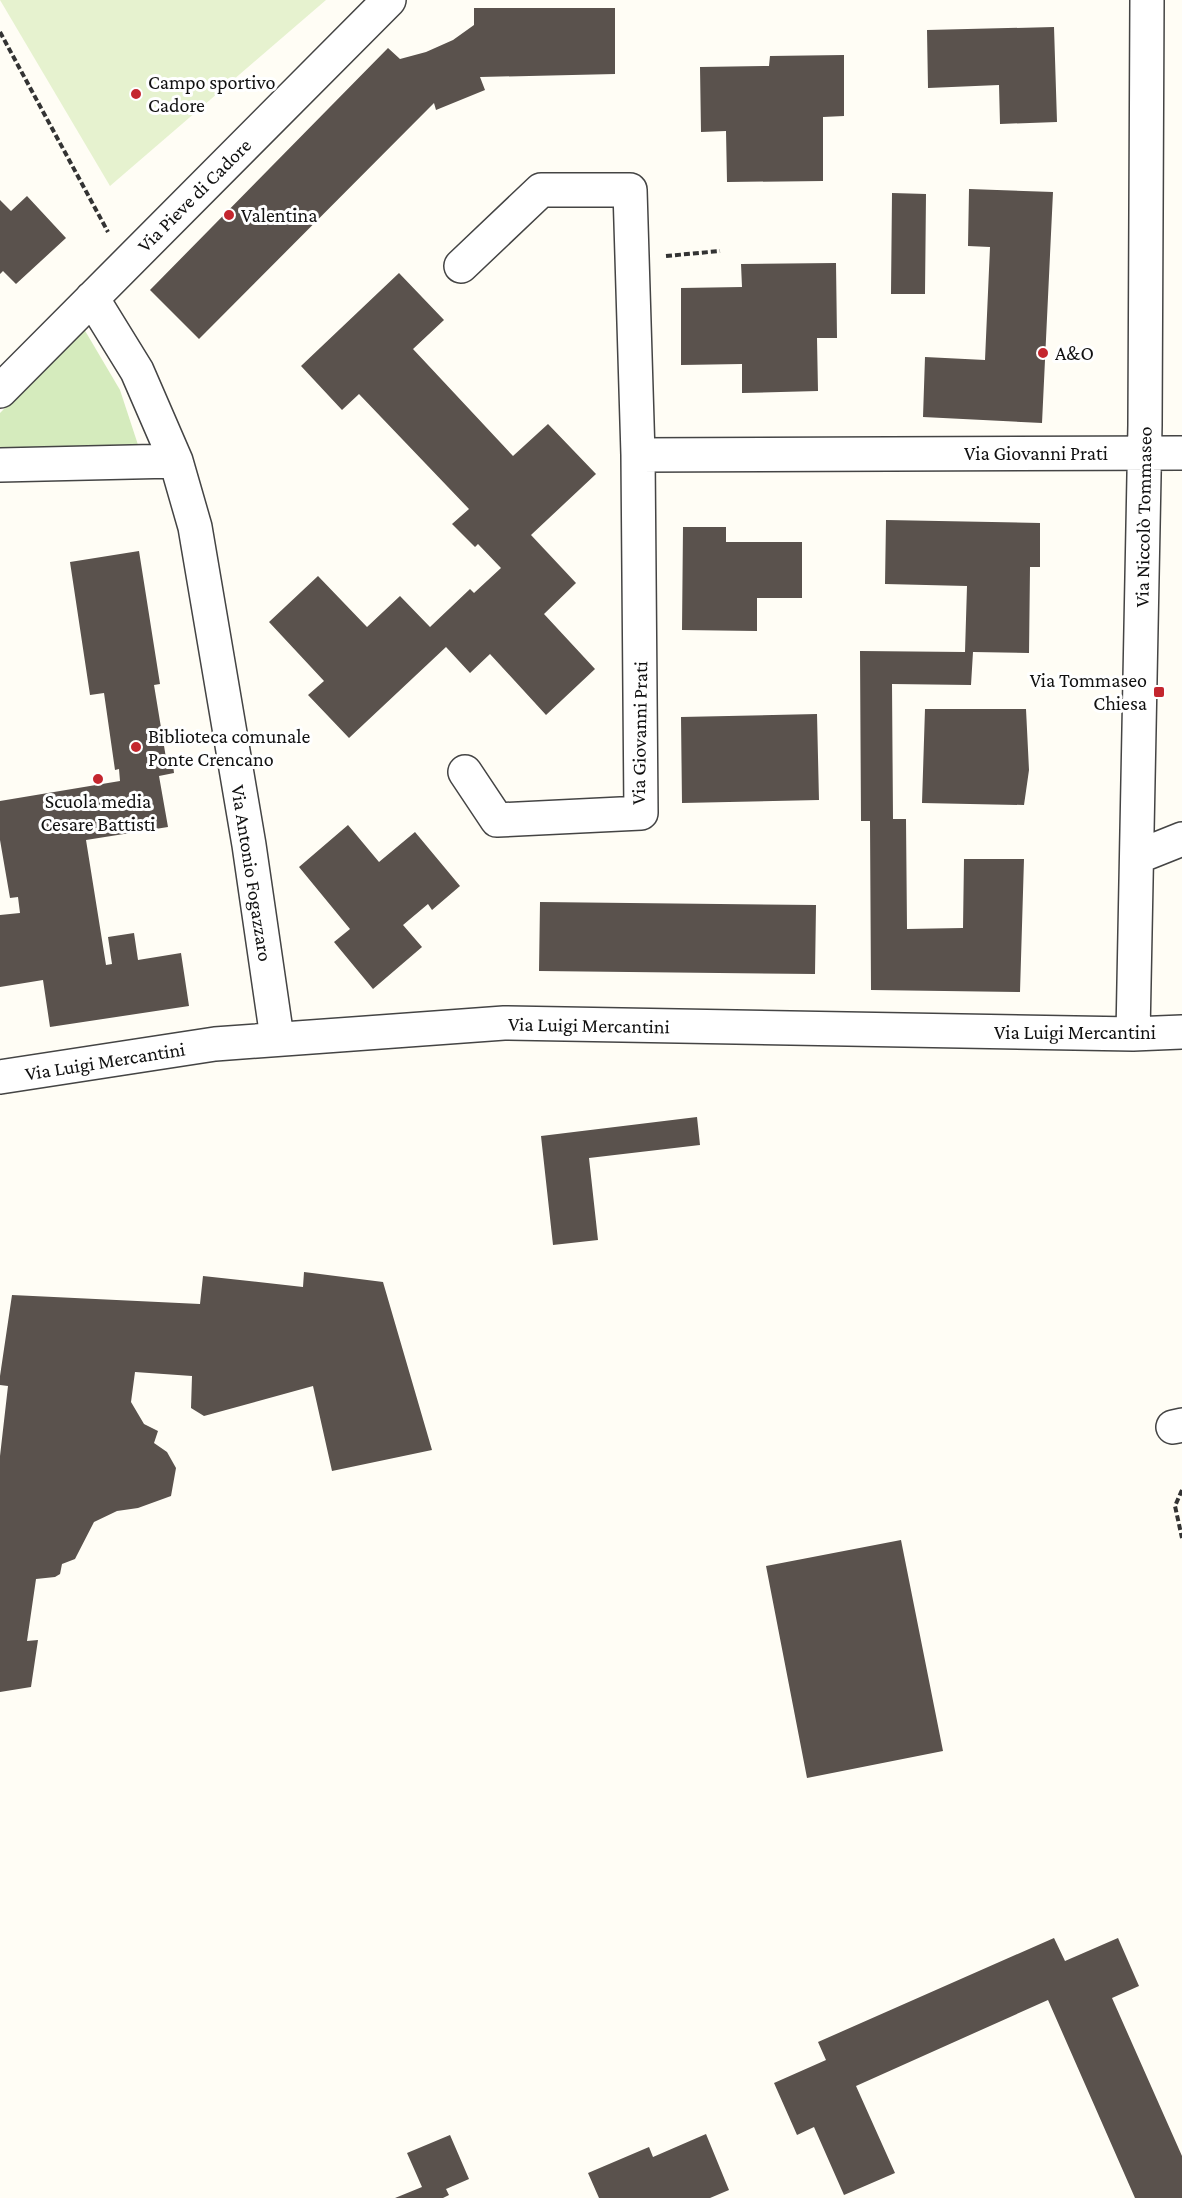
<svg xmlns="http://www.w3.org/2000/svg" width="1182" height="2198" font-family="'Crimson Pro',serif">
  <style>
    .green { fill: #d5ebbd }
    .pitch { fill: #e6f2cf }
    .building { fill: #5a524d }
    .lines { fill: none; stroke-linecap: round; stroke-linejoin: round }
    .street-casing { stroke: #444; stroke-width: 36 }
    .path { stroke: #333; stroke-width: 4; stroke-dasharray: 6 3; stroke-linecap: butt }
    .street { stroke: #fff; stroke-width: 33 }
    .poi-dot { fill: #c4262e; stroke: #fff; stroke-width: 2 }
    .labels { text-anchor: middle; dominant-baseline: central; stroke-width: 6; stroke-linejoin: round; paint-order: stroke }
    .poi-label { font-size: 20px; fill: #111; stroke: #fff; text-anchor: start }
    .street-label { font-size: 20px; fill: #111; stroke: #fff }
  </style>
  <rect width="100%" height="100%" fill="#fffdf5"/>
  <path class="green" d="M84 329 120 390 141 454 0 456V413Z"/>
  <path class="pitch" d="M0 0H326L110 186Z"/>
  <path class="building" d="M474 8H615V74L480 77 485 90 436 110 434 103 199 339 150 290 388 48 400 59 426 52 453 40 474 25Z
    M1054 27 1057 122 1000 124 999 85 928 88 927 30Z
    M844 55V116L823 117V181L727 182 726 131 701 132 700 67 769 66 770 56Z
    M969 189 1053 192 1042 423 923 417 925 357 985 360 990 247 968 246Z
    M892 193 926 194 925 294H891Z
    M27 196 66 238 16 284 3 271 0 274V200L11 211Z
    M836 263 837 338H817L818 391 742 393V364L681 365V288L742 287 741 264Z
    M399 273 444 320 413 349 513 456 548 424 596 474 531 535 576 583 544 614 595 669 546 715 490 654 470 673 446 647 349 738 308 695 324 681 269 622 318 576 367 627 400 596 430 627 470 589 474 593 501 568 478 544 475 547 452 524 469 509 359 394 342 410 301 366Z
    M886 520 1040 523V567H1030L1029 653 973 652 971 685 892 684 893 819H906L907 929 963 928 964 859H1024L1020 992 871 990 870 821H861L860 651 965 652 967 586 885 584Z
    M683 527H726V542H802V598H757V631L682 630Z
    M139 551 160 684 154 685 166 758 172 757 174 773 159 776 168 827 86 840 106 965 112 964 108 937 134 933 138 960 181 953 189 1006 50 1027 43 980 0 987V915L20 913 18 897 10 898 0 840V801L120 781 119 769 115 770 104 693 90 695 70 562Z
    M925 709H1026L1029 770 1024 805 922 803Z
    M817 714 819 800 682 803 681 717Z
    M348 825 379 862 415 832 460 886 432 910 428 904 403 925 422 947 373 989 334 942 350 929 299 867Z
    M540 902 816 905 815 974 539 971Z
    M697 1117 700 1145 589 1158 598 1240 553 1245 541 1136Z
    M304 1272 383 1282 432 1450 332 1471 313 1386 204 1416 191 1408 192 1376 135 1372 131 1402 144 1424 158 1431 154 1443 167 1452 176 1468 171 1496 138 1508 117 1511 94 1522 75 1559 62 1564 60 1574 55 1577 36 1579 27 1641 38 1640 31 1687 0 1692V1456L8 1386 0 1385V1376L12 1295 200 1304 203 1276 303 1287Z
    M901 1540 943 1751 807 1778 766 1566Z
    M1054 1938 1065 1961 1118 1938 1139 1986 1112 1998 1182 2156V2198H1135L1048 2000 856 2086 895 2173 844 2195 814 2127 797 2135 774 2083 826 2060 818 2042Z
    M706 2134 729 2190 710 2198H599L588 2173 649 2147 653 2157Z
    M450 2135 469 2179 446 2189 449 2195 443 2198H395L422 2187 407 2153Z"/>
  <g class="lines">
    <defs>
      <path id="street" d="M461 266 541 190H630L638 455 1182 453
        M92 298 137 371 176 461 195 527 249 845 277 1038
        M0 391 389 0
        M0 465 176 461
        M465 772 497 820 641 813 638 455
        M1137 857 1182 839
        M1133 1034 1145 425 1147 0
        M0 1077 215 1044 504 1023 1133 1034 1182 1032
        M1173 1427 1182 1425"/>
    </defs>
    <use href="#street" class="street-casing"/>
    <path class="path" d="M0 32 108 232
      M666 256 720 251
      M1182 1490 1175 1506 1182 1538"/>
    <use href="#street" class="street"/>
  </g>
  <g class="poi-dot">
    <circle cx="136" cy="94" r="6"/>
    <circle cx="229" cy="215" r="6"/>
    <circle cx="1043" cy="353" r="6"/>
    <rect x="1153" y="686" width="12" height="12" rx="3"/>
    <circle cx="136" cy="747" r="6"/>
    <circle cx="98" cy="779" r="6"/>
  </g>
  <g class="labels">
    <g class="poi-label">
      <text x="148" y="82">Campo sportivo<tspan x="148" dy="23">Cadore</tspan></text>
      <text x="241" y="215">Valentina</text>
      <text x="1055" y="353">A&amp;O</text>
      <text x="1147" y="680" text-anchor="end">Via Tommaseo<tspan x="1147" dy="23">Chiesa</tspan></text>
      <text x="148" y="736">Biblioteca comunale<tspan x="148" dy="23">Ponte Crencano</tspan></text>
      <text x="98" y="801" text-anchor="middle">Scuola media<tspan x="98" dy="23">Cesare Battisti</tspan></text>
    </g>
    <g class="street-label">
      <text transform="translate(194 195) rotate(-45)">Via Pieve di Cadore</text>
      <text x="1036" y="453">Via Giovanni Prati</text>
      <text transform="translate(1143 517) rotate(-89)">Via Niccolò Tommaseo</text>
      <text transform="translate(639 733) rotate(-89)">Via Giovanni Prati</text>
      <text transform="translate(252 873) rotate(81)">Via Antonio Fogazzaro</text>
      <text transform="translate(589 1025) rotate(1)">Via Luigi Mercantini</text>
      <text x="1075" y="1032">Via Luigi Mercantini</text>
      <text transform="translate(105 1061) rotate(-9)">Via Luigi Mercantini</text>
    </g>
  </g>
</svg>
